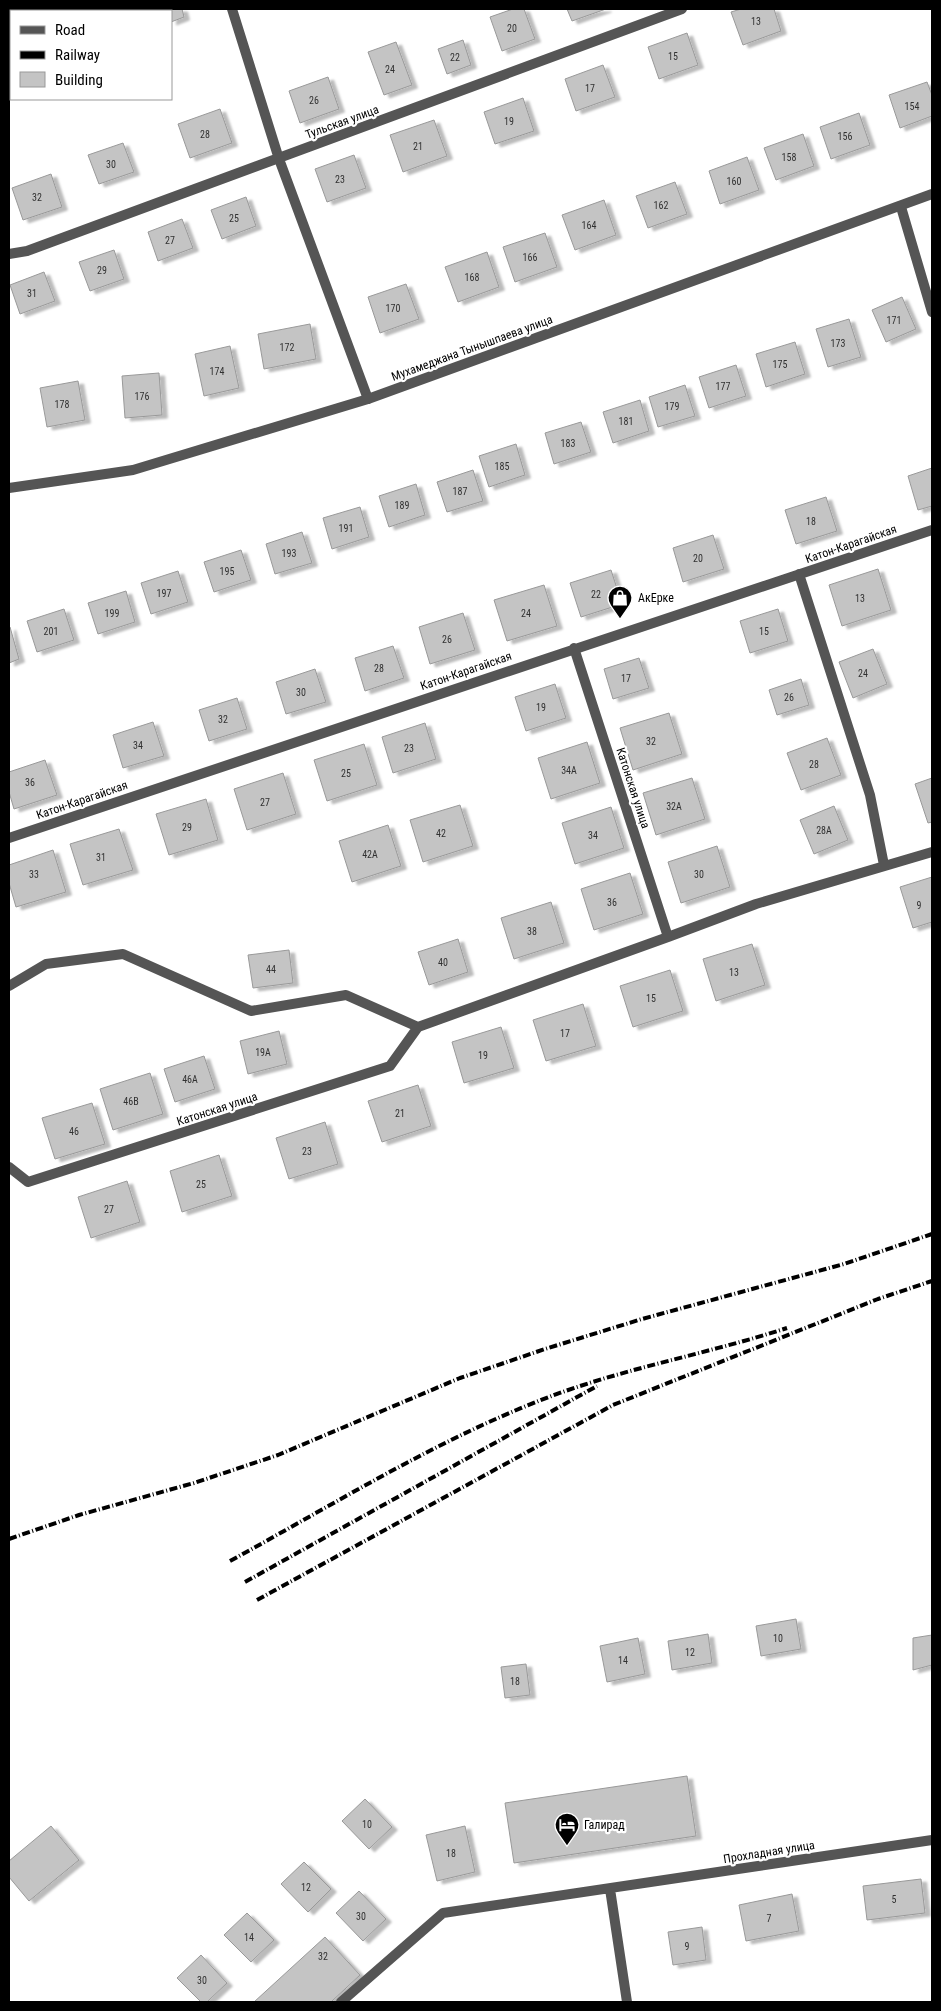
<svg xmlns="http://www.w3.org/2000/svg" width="941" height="2011" font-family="'Roboto Condensed',sans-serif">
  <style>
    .building { fill: #c4c4c4; stroke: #999; filter: url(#shadow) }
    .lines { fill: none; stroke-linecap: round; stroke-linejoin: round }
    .minor { stroke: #555; stroke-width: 10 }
    .tertiary { stroke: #555; stroke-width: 10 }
    .rail { stroke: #000; stroke-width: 4; stroke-dasharray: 8 2.5 1 2.5; stroke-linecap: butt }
    .labels { text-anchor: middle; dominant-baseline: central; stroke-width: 4.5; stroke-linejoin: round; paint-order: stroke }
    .number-label { font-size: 10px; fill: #313131 }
    .street-label { font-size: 12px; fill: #000; stroke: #fff }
    .poi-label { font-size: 12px; fill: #000; stroke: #fff; text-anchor: start }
  </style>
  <defs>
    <filter id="shadow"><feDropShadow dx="5.5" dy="3" stdDeviation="1" flood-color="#0004"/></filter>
  </defs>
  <rect width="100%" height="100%" fill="#fff"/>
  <path class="building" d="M142 9H182L184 17 171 22V11H143Z
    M513 9H524L535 39 502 51 490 17Z
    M567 9H606L572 21Z
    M741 9H774L781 31 743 45 731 12Z
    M687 33 698 65 659 79 648 47Z
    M463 40 471 65 447 74 438 49Z
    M396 42 412 85 384 95 368 52Z
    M603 65 615 97 576 111 565 79Z
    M328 77 339 109 300 123 289 91Z
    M927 82 932 95V116L900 128 889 95Z
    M523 98 534 131 495 144 484 112Z
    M220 109 232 143 190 158 178 124Z
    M859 113 870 145 831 159 820 127Z
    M434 120 447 156 403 172 390 135Z
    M803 134 814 166 776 180 764 148Z
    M123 143 134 172 99 184 88 155Z
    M354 155 366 188 327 202 315 169Z
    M747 157 759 190 720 204 709 171Z
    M51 174 62 207 23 220 12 188Z
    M675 182 687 214 648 228 636 196Z
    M246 197 256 226 222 239 211 210Z
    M604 200 616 235 575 250 562 215Z
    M182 219 193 248 158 261 148 232Z
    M545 233 557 267 515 282 503 247Z
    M114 250 124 279 90 291 79 262Z
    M487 252 499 287 458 302 445 267Z
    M44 272 55 301 20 314 10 285Z
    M406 284 419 319 380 333 368 297Z
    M902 297 916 329 886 342 872 310Z
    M849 319 861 357 828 367 816 329Z
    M310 324 316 359 264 369 258 334Z
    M795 342 805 374 766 387 756 354Z
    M230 346 239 388 204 396 195 354Z
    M736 365 746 396 709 408 699 377Z
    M159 373 162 415 125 418 122 376Z
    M78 381 85 420 47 427 40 388Z
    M685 385 695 416 658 427 649 397Z
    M640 400 649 431 613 443 603 412Z
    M581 422 591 452 554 464 545 433Z
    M516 444 525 475 489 487 479 456Z
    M932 468V506L918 510 908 476Z
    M473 470 483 501 447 512 437 482Z
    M416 484 425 515 389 527 379 496Z
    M826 497 837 531 796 544 785 510Z
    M360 507 369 537 332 549 323 518Z
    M302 532 312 563 275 574 266 544Z
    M713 535 724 569 683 582 673 548Z
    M241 550 251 580 214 592 204 562Z
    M878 569 891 610 842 626 829 585Z
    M611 570 622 604 581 617 570 583Z
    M178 571 188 602 151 614 141 583Z
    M544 585 557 626 507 641 494 600Z
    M126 591 135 622 98 634 88 603Z
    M64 609 74 640 37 652 27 621Z
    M778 609 788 641 750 653 740 621Z
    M463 613 475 650 430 664 419 627Z
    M10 627 19 659 9 663V628Z
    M393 646 404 678 365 691 355 658Z
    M873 649 887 684 853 698 839 662Z
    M639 658 649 688 613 699 604 669Z
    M315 669 326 702 286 714 276 682Z
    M801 679 809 705 777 715 769 690Z
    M555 684 566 718 526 731 515 697Z
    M237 698 247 729 209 741 199 710Z
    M669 713 682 754 633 770 620 728Z
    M153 722 164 756 123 768 113 735Z
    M425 723 436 759 393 773 382 737Z
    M827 738 841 775 801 790 787 753Z
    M587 742 600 783 551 799 538 758Z
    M364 744 377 785 327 801 314 760Z
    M45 760 57 795 14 809 9 792V772Z
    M283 773 296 814 247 830 234 789Z
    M692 778 705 819 656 835 643 793Z
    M932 778V822L928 823 915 784Z
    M206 799 218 840 169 855 156 814Z
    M460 805 473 846 423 862 410 820Z
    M834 806 848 840 814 854 800 820Z
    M611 807 624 848 575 864 562 823Z
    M388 825 401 866 352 882 339 841Z
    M119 829 133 870 83 885 70 844Z
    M717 846 730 887 681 903 668 862Z
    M53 850 66 892 16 907 9 883V865Z
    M630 873 643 914 594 930 581 889Z
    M932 877V922L913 928 900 887Z
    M551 902 564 943 514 959 501 918Z
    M458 939 468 972 429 985 418 952Z
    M752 944 765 985 716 1001 703 959Z
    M289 950 293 983 253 988 248 955Z
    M670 970 683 1011 633 1027 620 986Z
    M583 1004 596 1046 546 1061 533 1020Z
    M501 1027 514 1068 464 1083 452 1042Z
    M279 1031 287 1064 248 1074 240 1041Z
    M204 1056 215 1089 175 1102 164 1069Z
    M150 1073 163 1114 113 1130 100 1089Z
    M418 1085 431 1126 382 1142 368 1101Z
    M92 1103 105 1144 55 1159 42 1118Z
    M325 1122 338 1164 289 1179 276 1138Z
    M219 1155 232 1196 182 1212 170 1171Z
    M127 1181 140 1222 91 1238 78 1197Z
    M796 1619 801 1649 761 1656 756 1626Z
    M708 1634 712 1663 672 1670 668 1641Z
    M932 1635V1665L913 1670V1638Z
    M638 1638 645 1674 607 1682 600 1646Z
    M526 1664 530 1695 505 1698 501 1667Z
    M687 1776 696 1836 514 1863 505 1803Z
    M365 1799 392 1827 369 1849 342 1821Z
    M51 1826 79 1860 29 1901 9 1877V1861Z
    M465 1826 475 1872 437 1881 426 1835Z
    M304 1862 331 1889 308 1912 281 1884Z
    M921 1879 925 1913 867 1920 863 1886Z
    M359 1891 386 1919 363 1941 336 1913Z
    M792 1894 799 1931 746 1941 739 1905Z
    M247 1913 274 1940 251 1962 224 1935Z
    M702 1927 706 1960 673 1965 668 1932Z
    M325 1937 360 1975 331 2002H254Z
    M201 1955 227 1983 207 2002H201L177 1978Z"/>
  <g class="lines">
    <path class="minor" d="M232 9 279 159 368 399
      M901 207 932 312
      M9 254 27 251 682 9
      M799 574 870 795 884 865
      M574 648 668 937 756 904 932 852
      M9 838 932 530
      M9 986 46 964 123 954 251 1011 346 995 418 1027
      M9 1167 28 1182 390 1066 418 1027 668 937
      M610 1889 627 2002
      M341 2002 443 1913 932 1840"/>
    <path class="tertiary" d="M9 488 133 470 368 399 932 194"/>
    <path class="rail" d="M9 1539 79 1515 194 1483 278 1455 460 1378 545 1349 642 1319 844 1264 932 1234
      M230 1561C331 1506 430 1444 536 1402 618 1369 704 1355 787 1328
      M245 1582 597 1386
      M257 1600 613 1405 878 1299 932 1281"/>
  </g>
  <defs>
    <symbol id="shop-pin" viewBox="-11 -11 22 30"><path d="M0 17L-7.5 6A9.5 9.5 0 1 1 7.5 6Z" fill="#000" stroke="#fff"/><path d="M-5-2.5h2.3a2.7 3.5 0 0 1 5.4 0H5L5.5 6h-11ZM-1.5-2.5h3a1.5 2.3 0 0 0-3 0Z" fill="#fff"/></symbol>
    <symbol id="hotel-pin" viewBox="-11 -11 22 30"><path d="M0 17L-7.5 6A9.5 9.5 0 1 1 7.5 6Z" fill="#000" stroke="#fff"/><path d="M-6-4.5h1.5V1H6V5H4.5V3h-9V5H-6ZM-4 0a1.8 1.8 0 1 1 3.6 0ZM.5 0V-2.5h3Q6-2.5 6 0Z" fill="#fff"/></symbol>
  </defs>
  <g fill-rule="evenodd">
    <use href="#shop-pin" x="606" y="584" width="28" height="38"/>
    <use href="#hotel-pin" x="553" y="1811" width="28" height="38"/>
  </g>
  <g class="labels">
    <g class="number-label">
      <text x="756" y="21">13</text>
      <text x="512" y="28">20</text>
      <text x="673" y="56">15</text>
      <text x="455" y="57">22</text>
      <text x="390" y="69">24</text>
      <text x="590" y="88">17</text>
      <text x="314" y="100">26</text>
      <text x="912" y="106">154</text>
      <text x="509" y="121">19</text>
      <text x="205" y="134">28</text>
      <text x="845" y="136">156</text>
      <text x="418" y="146">21</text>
      <text x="789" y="157">158</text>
      <text x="111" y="164">30</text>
      <text x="340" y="179">23</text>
      <text x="734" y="181">160</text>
      <text x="37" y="197">32</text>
      <text x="661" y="205">162</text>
      <text x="234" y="218">25</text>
      <text x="589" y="225">164</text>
      <text x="170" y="240">27</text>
      <text x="530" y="257">166</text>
      <text x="102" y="270">29</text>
      <text x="472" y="277">168</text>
      <text x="32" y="293">31</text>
      <text x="393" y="308">170</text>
      <text x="894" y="320">171</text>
      <text x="838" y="343">173</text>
      <text x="287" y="347">172</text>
      <text x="780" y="364">175</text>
      <text x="217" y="371">174</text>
      <text x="723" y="386">177</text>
      <text x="142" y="396">176</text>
      <text x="62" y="404">178</text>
      <text x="672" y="406">179</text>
      <text x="626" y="421">181</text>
      <text x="568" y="443">183</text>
      <text x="502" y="466">185</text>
      <text x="460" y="491">187</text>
      <text x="402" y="505">189</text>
      <text x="811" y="521">18</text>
      <text x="346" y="528">191</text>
      <text x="289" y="553">193</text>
      <text x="698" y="558">20</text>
      <text x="227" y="571">195</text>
      <text x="164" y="593">197</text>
      <text x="596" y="594">22</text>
      <text x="860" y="598">13</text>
      <text x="112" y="613">199</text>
      <text x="526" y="613">24</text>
      <text x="51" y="631">201</text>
      <text x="764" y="631">15</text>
      <text x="447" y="639">26</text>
      <text x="379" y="668">28</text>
      <text x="863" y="673">24</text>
      <text x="626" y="678">17</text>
      <text x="301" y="692">30</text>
      <text x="789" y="697">26</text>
      <text x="541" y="707">19</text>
      <text x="223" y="719">32</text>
      <text x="651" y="741">32</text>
      <text x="138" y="745">34</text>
      <text x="409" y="748">23</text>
      <text x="814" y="764">28</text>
      <text x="569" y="770">34А</text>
      <text x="346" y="773">25</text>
      <text x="30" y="782">36</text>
      <text x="265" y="802">27</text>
      <text x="674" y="806">32А</text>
      <text x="187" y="827">29</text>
      <text x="824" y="830">28А</text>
      <text x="441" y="833">42</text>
      <text x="593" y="835">34</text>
      <text x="370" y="854">42А</text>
      <text x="101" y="857">31</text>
      <text x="34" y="874">33</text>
      <text x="699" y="874">30</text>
      <text x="612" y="902">36</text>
      <text x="919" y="905">9</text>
      <text x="532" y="931">38</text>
      <text x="443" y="962">40</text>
      <text x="271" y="969">44</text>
      <text x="734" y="972">13</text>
      <text x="651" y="998">15</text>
      <text x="565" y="1033">17</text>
      <text x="263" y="1052">19А</text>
      <text x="483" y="1055">19</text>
      <text x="190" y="1079">46А</text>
      <text x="131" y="1101">46В</text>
      <text x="400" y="1113">21</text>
      <text x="74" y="1131">46</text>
      <text x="307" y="1151">23</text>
      <text x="201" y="1184">25</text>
      <text x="109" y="1209">27</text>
      <text x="778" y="1638">10</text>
      <text x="690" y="1652">12</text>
      <text x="623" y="1660">14</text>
      <text x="515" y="1681">18</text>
      <text x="367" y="1824">10</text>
      <text x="451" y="1853">18</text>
      <text x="306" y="1887">12</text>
      <text x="894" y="1899">5</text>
      <text x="361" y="1916">30</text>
      <text x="769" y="1918">7</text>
      <text x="249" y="1937">14</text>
      <text x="687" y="1946">9</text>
      <text x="323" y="1956">32</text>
      <text x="202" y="1980">30</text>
    </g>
    <g class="street-label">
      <text transform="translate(342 122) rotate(-20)">Тульская улица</text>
      <text transform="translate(472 348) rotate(-20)">Мухамеджана Тынышпаева улица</text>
      <text transform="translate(851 544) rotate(-19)">Катон-Карагайская</text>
      <text transform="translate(466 671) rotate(-19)">Катон-Карагайская</text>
      <text transform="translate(633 788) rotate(72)">Катонская улица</text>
      <text transform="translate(82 800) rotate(-19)">Катон-Карагайская</text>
      <text transform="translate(217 1109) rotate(-18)">Катонская улица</text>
      <text transform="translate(769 1852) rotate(-9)">Прохладная улица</text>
    </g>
    <g class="poi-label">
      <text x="638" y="598">АкЕрке</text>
      <text x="584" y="1825">Галирад</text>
    </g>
  </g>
  <rect width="941" height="2011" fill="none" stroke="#000000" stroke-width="20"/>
  <rect x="10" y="10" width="162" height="90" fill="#ffffff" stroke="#999999"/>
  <rect x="20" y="26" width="25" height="8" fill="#555555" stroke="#999999"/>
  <text x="55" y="35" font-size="15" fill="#000000">Road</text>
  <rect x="20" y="51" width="25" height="8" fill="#000000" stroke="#999999"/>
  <text x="55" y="60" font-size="15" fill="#000000">Railway</text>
  <rect x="20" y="72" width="25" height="15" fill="#c4c4c4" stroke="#999999"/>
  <text x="55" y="85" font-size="15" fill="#000000">Building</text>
</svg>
